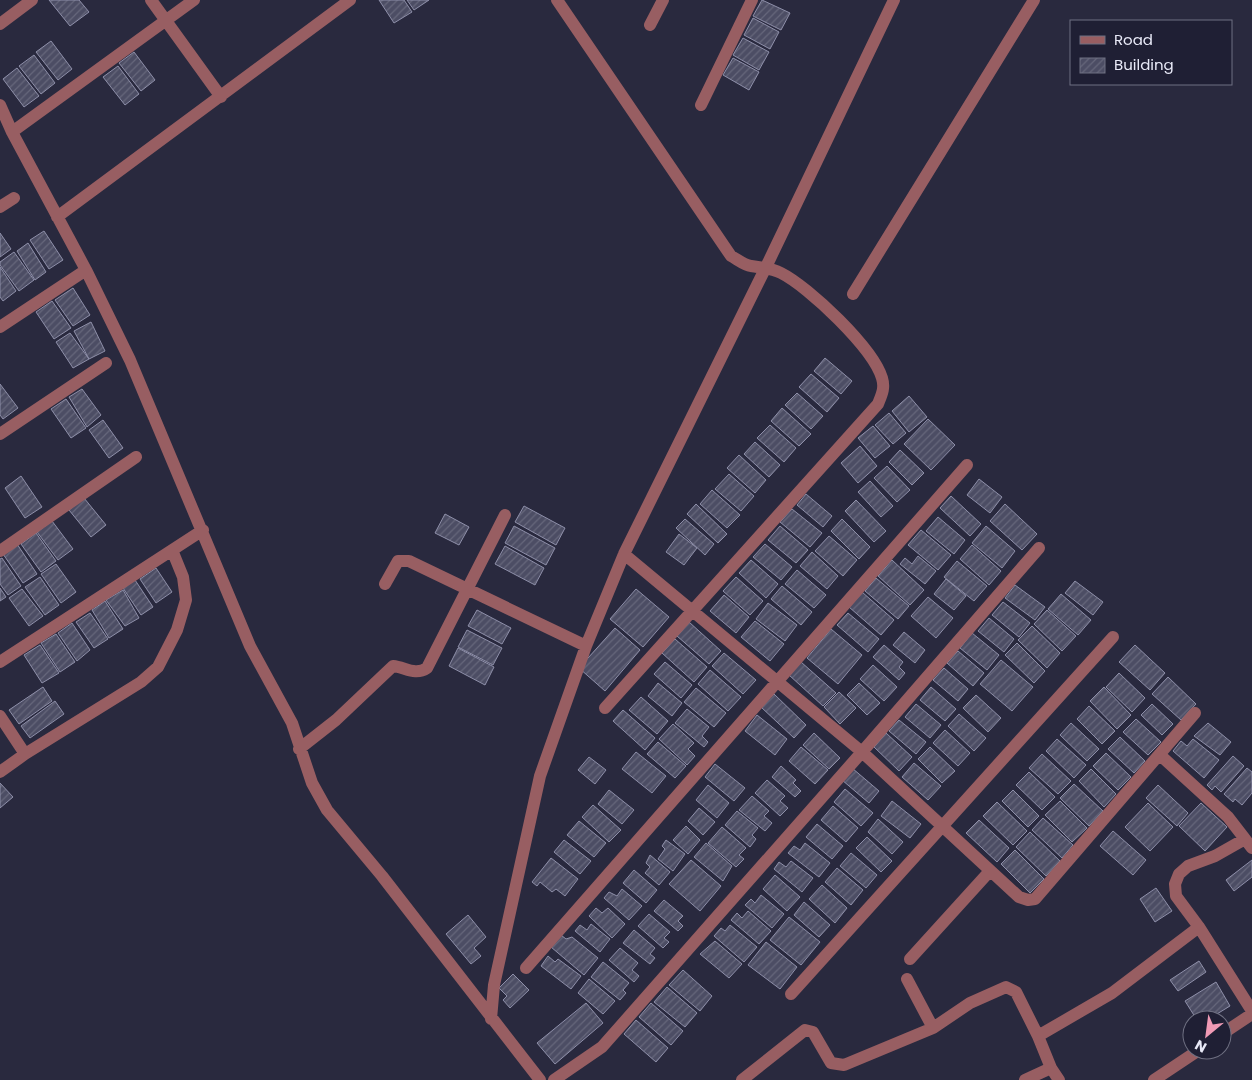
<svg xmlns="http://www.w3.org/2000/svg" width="1252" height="1080" font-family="Poppins,sans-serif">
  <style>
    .building { fill: url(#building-hatch); stroke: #8e8fa9 }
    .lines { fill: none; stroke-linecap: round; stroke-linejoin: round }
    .minor { stroke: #985e62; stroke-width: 12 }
  </style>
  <defs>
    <pattern id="building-hatch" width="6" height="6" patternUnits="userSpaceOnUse" patternTransform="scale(1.25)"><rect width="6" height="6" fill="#4c4d64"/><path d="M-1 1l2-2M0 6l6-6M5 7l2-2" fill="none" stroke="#66677b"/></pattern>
  </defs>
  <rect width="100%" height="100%" fill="#29293e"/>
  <path class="building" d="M49 0H79L89 12 70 26Z
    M379 0H404L412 12 394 23Z
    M407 0H429L414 10Z
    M762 0 790 13 781 30 753 16Z
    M753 18 779 32 770 49 744 35Z
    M743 38 769 52 759 70 733 55Z
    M51 41 72 69 58 80 36 52Z
    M134 52 155 80 141 91 119 63Z
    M34 55 55 83 41 94 19 66Z
    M733 58 759 72 749 90 723 75Z
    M118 66 139 94 125 105 103 77Z
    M17 68 39 96 24 107 3 79Z
    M44 231 63 260 49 269 30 240Z
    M0 233 11 249 0 257Z
    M28 243 46 272 35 280 17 251Z
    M14 252 34 280 19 291 0 265V262Z
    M0 267 16 291 3 301 0 297Z
    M73 288 90 315 73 326 55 300Z
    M52 301 71 328 54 339 36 312Z
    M91 322 105 351 89 359 74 331Z
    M70 333 89 359 73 368 56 342Z
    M825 358 852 381 841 394 814 371Z
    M811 374 839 398 827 412 799 387Z
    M0 384 18 408 3 419 0 415Z
    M82 389 101 415 87 427 69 397Z
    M797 393 823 416 811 429 785 405Z
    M909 396 927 417 909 432 892 411Z
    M66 399 86 428 71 438 51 409Z
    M782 408 811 434 799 446 771 421Z
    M889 413 906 433 893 444 875 425Z
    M928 419 955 445 931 470 904 444Z
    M103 420 123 448 109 458 89 430Z
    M770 425 796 448 784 462 757 438Z
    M873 426 890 446 875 458 858 438Z
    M755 442 780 465 769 477 744 454Z
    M860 446 877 466 858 483 841 463Z
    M900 450 924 473 912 485 889 462Z
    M739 455 766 480 755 493 727 468Z
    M887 466 910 490 897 502 874 478Z
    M729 474 754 496 741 511 715 489Z
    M21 476 42 507 25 518 5 488Z
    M979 479 1002 497 990 513 967 495Z
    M870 481 893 506 881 517 858 492Z
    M712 490 740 515 727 528 700 504Z
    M806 494 832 516 823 527 797 505Z
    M951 496 981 524 970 536 940 508Z
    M84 498 106 525 91 537 69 510Z
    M856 500 886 531 874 542 845 511Z
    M696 504 727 534 718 543 687 514Z
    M1005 504 1037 534 1022 550 990 521Z
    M524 506 565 528 556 545 515 522Z
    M792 509 822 533 810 547 780 522Z
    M445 514 469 527 459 545 435 533Z
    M938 517 965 540 954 554 926 531Z
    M685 519 714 544 705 555 676 528Z
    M842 519 870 547 859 559 831 531Z
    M52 521 73 549 58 560 37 532Z
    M514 526 555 548 546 565 505 543Z
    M780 526 808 550 796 563 768 540Z
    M986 526 1015 551 1002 568 972 543Z
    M921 530 951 555 938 570 908 545Z
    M36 533 56 561 41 572 21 544Z
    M679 534 697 548 684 565 666 552Z
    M829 536 857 560 843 576 815 551Z
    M17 544 37 574 23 583 3 554Z
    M765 544 792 567 781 580 753 557Z
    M972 545 1001 571 989 585 960 559Z
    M505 546 544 568 535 585 495 564Z
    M812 552 838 576 827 589 800 566Z
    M918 556 936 571 925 584 900 564 905 558 912 564Z
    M2 558 21 586 8 595 0 584V559Z
    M751 560 778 584 766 598 739 573Z
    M892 560 924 590 910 605 878 576Z
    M957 561 987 586 974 601 944 577Z
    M56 564 76 592 61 603 41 574Z
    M156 568 172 592 156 603 140 579Z
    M797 570 826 595 814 608 785 584Z
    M40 577 59 605 45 615 25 587Z
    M736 577 763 601 750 615 723 591Z
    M876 578 909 606 898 619 865 591Z
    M946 579 966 596 954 610 934 594Z
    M135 580 153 607 141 615 123 588Z
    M1075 581 1103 602 1093 615 1065 593Z
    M1015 585 1045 607 1035 620 1005 598Z
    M782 586 812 612 801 625 771 599Z
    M0 588 6 597 0 601Z
    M22 589 43 616 29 626 9 598Z
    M636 589 669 617 643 647 610 619Z
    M123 590 139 618 125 626 106 600Z
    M862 592 894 620 881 635 849 607Z
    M1061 594 1091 620 1078 635 1048 609Z
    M724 595 749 617 736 633 710 611Z
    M928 597 953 618 936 638 911 616Z
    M105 601 123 629 109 638 92 610Z
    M1003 602 1030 623 1019 637 992 615Z
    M768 603 797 625 785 641 756 619Z
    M477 610 511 628 502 644 468 626Z
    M1047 610 1076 636 1062 651 1034 624Z
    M90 613 108 639 94 648 76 622Z
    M848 613 879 639 868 652 837 625Z
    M989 618 1014 639 1004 652 978 631Z
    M755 621 784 644 770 661 741 637Z
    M689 622 721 651 709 664 677 636Z
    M72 623 90 650 77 661 58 633Z
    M1032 626 1060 653 1047 668 1018 640Z
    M615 628 640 650 605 691 579 668Z
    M831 629 862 655 838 684 807 658Z
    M467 630 502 648 493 665 458 647Z
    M904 632 925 650 915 663 893 645Z
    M972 633 999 655 987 670 960 648Z
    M56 634 75 662 60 672 41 643Z
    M675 639 707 667 694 682 662 653Z
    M1017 643 1045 671 1034 683 1005 655Z
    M40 645 59 673 42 683 24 655Z
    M884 645 903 662 899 667 905 673 899 680 873 657Z
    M1135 645 1165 673 1150 690 1119 662Z
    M458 648 494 667 485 685 449 666Z
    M958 651 984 673 973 686 947 663Z
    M724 653 756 680 743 694 712 666Z
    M1001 660 1033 687 1012 711 980 684Z
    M665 662 692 685 681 698 654 674Z
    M801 662 836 693 823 706 789 675Z
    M873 665 897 687 884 701 860 679Z
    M944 668 968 689 958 701 933 680Z
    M710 670 741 697 728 711 698 684Z
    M1119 673 1145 698 1132 712 1106 687Z
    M1168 677 1196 704 1181 720 1152 694Z
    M658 683 682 703 672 716 648 696Z
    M859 683 880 703 867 715 847 695Z
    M43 687 52 701 19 724 9 710Z
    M931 687 956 709 945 721 920 700Z
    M1104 687 1131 715 1117 729 1090 701Z
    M696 688 726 713 714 727 684 702Z
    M839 692 856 708 840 724 824 707Z
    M774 694 806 725 794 738 761 707Z
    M976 695 1001 718 988 732 963 708Z
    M641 697 668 721 657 734 629 710Z
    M55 701 64 714 30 738 21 726Z
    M916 704 941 725 930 738 905 717Z
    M1152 704 1173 724 1162 735 1141 715Z
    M1089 706 1115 731 1102 744 1077 719Z
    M687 709 709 727 702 736 708 742 704 747 675 723Z
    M623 710 655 738 645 750 613 721Z
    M959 714 986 738 974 751 948 726Z
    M757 715 787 739 775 755 745 731Z
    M1136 719 1161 742 1148 755 1123 732Z
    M899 720 926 742 916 754 889 731Z
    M1071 723 1099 749 1087 761 1060 735Z
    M1208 723 1231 742 1220 755 1194 736Z
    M673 724 694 743 688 749 695 756 687 765 659 739Z
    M945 730 970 753 958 766 933 743Z
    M814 733 840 758 829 769 803 745Z
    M886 733 912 757 899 771 874 747Z
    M1120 737 1145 761 1134 773 1108 749Z
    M1057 739 1086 765 1074 778 1046 751Z
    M1193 739 1219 760 1204 778 1173 751 1181 741 1187 746Z
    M658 742 686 766 675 778 647 754Z
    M801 747 828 770 815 784 789 761Z
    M930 747 955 771 942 783 918 759Z
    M636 752 666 776 652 793 622 769Z
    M1106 753 1131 777 1118 790 1093 766Z
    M1042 754 1071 781 1058 794 1029 768Z
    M1233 756 1244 766 1221 792 1215 786 1212 790 1207 785Z
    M589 757 606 770 595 784 578 770Z
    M914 763 941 786 928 800 902 777Z
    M715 764 745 788 734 801 705 777Z
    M781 766 796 780 793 783 801 791 795 797 772 777Z
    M852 768 879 791 869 803 842 780Z
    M1247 768 1252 772V793L1242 805 1235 799 1233 802 1224 794Z
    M1091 769 1116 794 1104 807 1079 781Z
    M1029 772 1055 797 1042 810 1016 785Z
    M767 780 785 796 780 801 788 808 780 816 755 793Z
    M0 783 13 797 0 808Z
    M1074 784 1103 811 1089 826 1060 798Z
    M708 785 729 803 717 818 696 800Z
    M1158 785 1188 813 1177 826 1146 798Z
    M845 789 873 813 861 826 834 802Z
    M609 790 634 810 622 824 598 804Z
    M1013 790 1039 816 1028 827 1002 801Z
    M752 796 769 811 764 816 772 823 765 831 739 810Z
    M892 801 921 824 910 838 881 816Z
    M1060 801 1087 828 1072 842 1045 815Z
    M997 802 1027 831 1013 845 983 816Z
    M1148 803 1173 827 1150 851 1125 827Z
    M1201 803 1227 827 1205 851 1179 826Z
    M593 805 621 830 609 842 582 817Z
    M833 806 858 828 846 842 821 820Z
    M699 808 715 822 703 835 688 821Z
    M737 811 758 828 752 835 756 839 750 847 725 825Z
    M1043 818 1073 845 1062 858 1032 830Z
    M878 819 903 842 892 854 868 832Z
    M979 820 1009 848 997 862 966 833Z
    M579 821 606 843 594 857 567 835Z
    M817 824 843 846 832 859 806 837Z
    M686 826 700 840 688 854 673 840Z
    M722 827 746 848 739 855 744 859 736 867 708 843Z
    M1113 831 1146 860 1133 875 1100 846Z
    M1030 832 1060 861 1046 876 1016 847Z
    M867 837 892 861 881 872 856 848Z
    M564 840 591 861 580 874 554 852Z
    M666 840 685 854 673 871 658 859 665 849 662 846Z
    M706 843 732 866 723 881 694 857Z
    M805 843 830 863 819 877 788 853 794 846 800 850Z
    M1015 850 1044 879 1030 893 1001 864Z
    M851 853 877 875 866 888 840 866Z
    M650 855 670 872 659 885 645 873 650 867 646 863Z
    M551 858 578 879 565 896 556 889 552 892 540 882 537 886 532 882Z
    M691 860 721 886 700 911 669 884Z
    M1252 860V877L1234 891 1226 880Z
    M791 861 813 878 802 892 774 869 779 862 786 867Z
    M837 868 863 890 851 905 825 882Z
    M634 870 657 890 646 903 623 883Z
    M775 875 800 897 787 911 763 889Z
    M822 885 847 908 835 923 809 899Z
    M1156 888 1172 911 1155 922 1140 899Z
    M622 889 642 906 629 920 604 898 609 892 617 896Z
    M761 895 784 914 772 928 745 905 751 899 755 903Z
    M664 900 683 916 678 921 683 926 678 931 654 911Z
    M804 902 830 925 819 937 794 915Z
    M596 908 602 913 608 908 625 924 612 938 589 916Z
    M748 911 771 931 759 944 731 920 737 913 742 918Z
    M649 914 670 932 664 938 669 942 663 948 638 926Z
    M468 915 486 937 474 948 481 956 471 964 446 934Z
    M789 917 820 942 801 965 770 940Z
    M591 924 610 939 600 952 575 931 580 925 587 930Z
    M730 925 757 947 744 962 714 936 721 928 725 931Z
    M634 930 655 948 650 954 655 958 650 964 623 943Z
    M561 935 566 939 572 937 598 958 584 975 551 947Z
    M715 941 742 964 729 978 700 954Z
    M766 942 797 967 780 989 748 965Z
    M620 948 638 963 632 970 639 976 634 982 609 960Z
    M548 956 555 962 558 959 581 976 571 989 541 966Z
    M1199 961 1206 972 1178 991 1170 980Z
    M603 962 629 983 623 990 626 993 620 1000 591 977Z
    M683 970 712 996 700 1011 669 985Z
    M513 974 529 990 510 1008 503 1000 507 996 499 988Z
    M589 979 615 1001 603 1014 578 993Z
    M1216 982 1230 1006 1207 1020H1197L1185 1001Z
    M667 987 697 1013 685 1027 654 1002Z
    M586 1003 603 1023 555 1064 537 1043Z
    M651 1003 683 1031 671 1045 639 1017Z
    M636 1020 668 1048 656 1062 624 1034Z"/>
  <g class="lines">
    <path class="minor" d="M151 0 221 97
      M557 0 731 256C737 259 744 265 751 266 762 268 771 268 781 273 809 287 873 348 882 378 885 388 882 394 878 404L605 708
      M0 24 32 0
      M650 25 663 0
      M0 105 12 132 86 270 130 360 250 646 292 723 312 783 327 810 382 876 540 1080
      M701 105 752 0
      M12 132 194 0
      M0 207 14 198
      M57 217 350 0
      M853 294 1034 0
      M0 327 86 270
      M0 434 106 363
      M0 551 136 457
      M624 554 862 752 1019 897 1028 900 1035 899 1195 713
      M385 584 398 561H409L586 646
      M0 662 203 530
      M0 716 25 754
      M299 749 336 720 393 666C405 667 415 676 427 668L505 515
      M1160 755 1228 817 1245 839
      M0 772 25 754 141 682 158 667 177 630 186 600 183 577 172 550
      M1252 848 1245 839 1215 856 1188 866 1179 874 1175 884 1176 896 1199 927 1252 1011
      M910 959 989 872
      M526 968 967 465
      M907 979 933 1028
      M791 994 1113 637
      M491 1019 494 985 540 776 586 646 624 554 766 267 894 0
      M1222 1034 1252 1014
      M1038 1036 1112 993 1199 927
      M554 1080 602 1047 862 752 1039 548
      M742 1080 805 1030 813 1032 831 1063 844 1065 933 1028 970 1003 1006 987 1016 992 1038 1036 1051 1068 1059 1080
      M1025 1080 1051 1068
      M1154 1080 1199 1050"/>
  </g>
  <rect x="1070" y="20" width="162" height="65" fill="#1f1f34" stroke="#6f7082"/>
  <rect x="1080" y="36" width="25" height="8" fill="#985e62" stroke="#6f7082"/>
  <text x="1114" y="45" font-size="15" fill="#e8e9f7">Road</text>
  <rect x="1080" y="58" width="25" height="15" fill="url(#building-hatch)" stroke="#6f7082"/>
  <text x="1114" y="70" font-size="15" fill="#e8e9f7">Building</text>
  <g transform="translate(1207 1035) rotate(209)"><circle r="24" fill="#1f1f34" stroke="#6f7082"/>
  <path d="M0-4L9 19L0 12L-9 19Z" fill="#f09ab5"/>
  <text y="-8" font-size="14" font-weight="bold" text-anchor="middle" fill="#e8e9f7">N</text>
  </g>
</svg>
